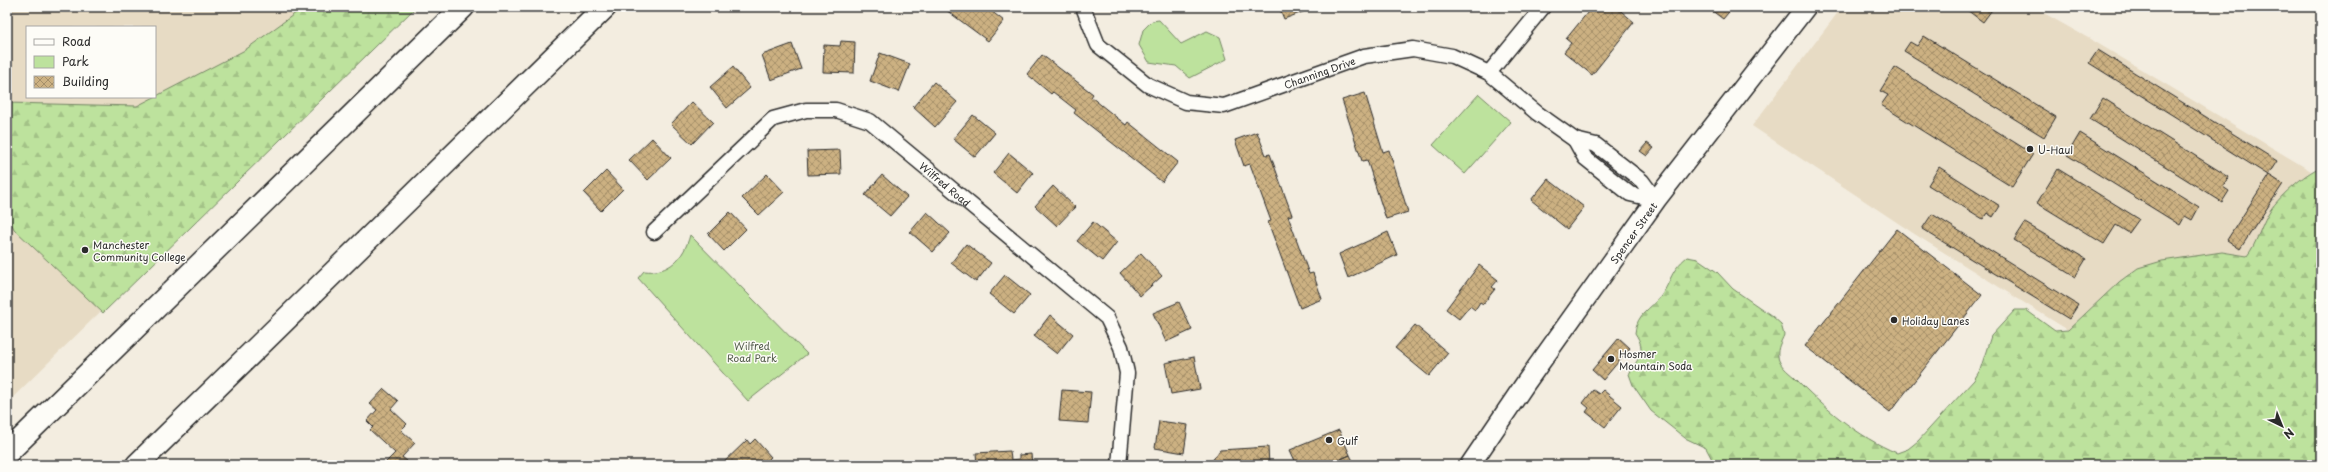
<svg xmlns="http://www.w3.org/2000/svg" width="2328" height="472" font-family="'Playpen Sans',sans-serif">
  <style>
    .built { fill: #e7dbc4; fill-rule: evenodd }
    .forest { fill: url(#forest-firs); stroke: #748664 }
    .green { fill: #bde29d; stroke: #748664 }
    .building { fill: url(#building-cross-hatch); stroke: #2b2b2b }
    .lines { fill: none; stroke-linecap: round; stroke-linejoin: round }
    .minor-casing { stroke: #2b2b2b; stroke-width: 17 }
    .secondary-casing { stroke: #2b2b2b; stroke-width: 22 }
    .motorway-casing { stroke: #2b2b2b; stroke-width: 25 }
    .minor { stroke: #fdfcf7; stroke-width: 14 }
    .secondary { stroke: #fdfcf7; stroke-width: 19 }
    .motorway { stroke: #fdfcf7; stroke-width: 22 }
    .poi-dot { fill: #2b2b2b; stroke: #fdfcf7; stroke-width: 1.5 }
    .labels { text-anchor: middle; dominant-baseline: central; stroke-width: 3; stroke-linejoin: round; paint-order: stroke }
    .street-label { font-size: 10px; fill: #2b2b2b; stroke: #fdfcf7 }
    .poi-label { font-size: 10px; fill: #2b2b2b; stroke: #fdfcf7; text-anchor: start }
    .park-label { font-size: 10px; fill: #505948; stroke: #fdfcf7 }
  </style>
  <defs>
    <pattern id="forest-firs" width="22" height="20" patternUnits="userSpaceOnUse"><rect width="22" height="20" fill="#bde29d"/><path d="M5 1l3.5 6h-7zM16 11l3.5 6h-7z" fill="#a3c287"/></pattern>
    <pattern id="building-cross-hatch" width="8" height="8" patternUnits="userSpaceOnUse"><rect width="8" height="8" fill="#ccb182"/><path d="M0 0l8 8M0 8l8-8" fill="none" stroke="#a6906b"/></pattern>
  </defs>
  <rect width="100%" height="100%" fill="#f3ede0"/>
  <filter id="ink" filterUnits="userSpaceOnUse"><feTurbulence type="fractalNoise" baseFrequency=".025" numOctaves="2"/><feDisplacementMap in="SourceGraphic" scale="8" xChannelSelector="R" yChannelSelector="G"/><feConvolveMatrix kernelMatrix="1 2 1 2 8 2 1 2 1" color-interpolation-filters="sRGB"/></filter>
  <g filter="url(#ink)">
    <path class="built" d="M7 7H412L7 403ZM27 27H155V97H27Z
      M1842 7H2033L2097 43 2311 171 2269 213 2254 247 2247 256 2222 252 2138 268 2119 282 2068 330 1916 235 1752 126Z"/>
    <path class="forest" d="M304 7H416L103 313 14 229 7 213V103L137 106 245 50Z
      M2321 167V465H1715L1706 448 1685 438 1651 411 1633 385 1629 374C1639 357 1647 351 1635 333 1637 313 1650 310 1661 296 1672 280 1670 271 1687 257L1698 259 1717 272 1733 289 1772 316 1781 324 1784 335C1781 342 1777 348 1778 356 1778 364 1788 372 1794 377 1823 407 1858 437 1897 453L1908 449 1918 441 1974 380 1980 370 1991 336 2015 310H2026L2055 331 2068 330 2119 282 2138 268 2162 261 2222 252 2247 256C2257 243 2260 228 2268 214 2276 199 2305 173 2321 167Z"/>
    <path class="green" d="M1159 20 1181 44 1207 31 1220 37 1227 59 1190 78 1176 66 1149 62 1139 45 1143 30 1152 21Z
      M1479 94 1511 122 1465 174 1433 145Z
      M690 235 807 354 748 401 638 278 644 271C669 274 684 258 690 235Z"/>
    <path class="building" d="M942 7H986L1004 21 988 41Z
      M1279 7H1307L1308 10 1284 19Z
      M1592 7 1598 9 1600 7H1616L1634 22 1592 75 1564 52 1571 43 1566 39Z
      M1707 7H1733L1723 19Z
      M1963 7H1994L1983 22Z
      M1924 36 2056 117 2044 137 1904 51 1910 42 1917 46Z
      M841 41 855 42 854 73 823 72 824 45 840 46Z
      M792 44 801 69 771 80 762 55Z
      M2098 50 2277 161 2268 175 2089 63Z
      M880 53 910 64 899 92 870 81Z
      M1042 55 1093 94 1091 97 1126 125 1128 122 1178 162 1162 182 1074 113 1076 110 1053 92 1051 94 1027 74Z
      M733 67 750 88 727 108 710 87Z
      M1895 67 2033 154 2012 187 1881 105 1888 95 1880 91Z
      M934 82 957 102 935 127 913 107Z
      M1365 93 1383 152 1389 150 1408 212 1386 219 1367 160 1362 161 1342 100Z
      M2103 98 2229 177 2223 187 2229 191 2222 202 2090 119Z
      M692 102 713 122 692 144 671 124Z
      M973 115 995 133 975 157 953 139Z
      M1257 132 1266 155 1270 154 1292 215 1288 216 1309 274 1313 273 1322 299 1300 308 1268 222 1271 221 1250 164 1244 166 1235 140Z
      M2080 133 2199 207 2192 220 2185 216 2180 225 2067 155Z
      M652 138 671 158 648 180 629 160Z
      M1647 143 1654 148 1647 156 1640 151Z
      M840 150 841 174 808 175 807 151Z
      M1009 153 1033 173 1017 193 993 173Z
      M1939 167 2000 206 1993 217 1987 213 1983 219 1928 185Z
      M2058 169 2139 219 2129 233 2116 225 2104 244 2037 203Z
      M606 171 623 189 601 211 584 193Z
      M767 174 784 192 759 215 742 198Z
      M882 175 907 197 890 216 865 195Z
      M2269 175 2283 184 2240 249 2227 240Z
      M1548 179 1584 207 1567 229 1531 200Z
      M1053 186 1075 207 1057 226 1035 206Z
      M730 212 746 229 724 251 708 234Z
      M927 212 950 233 933 252 910 232Z
      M1932 214 2078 305 2069 319 1922 229Z
      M1093 222 1117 242 1102 261 1077 241Z
      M2025 223 2086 259 2075 277 2014 240Z
      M1897 229 1982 295 1890 412 1805 346Z
      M1388 232 1397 255 1348 278 1339 254Z
      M966 244 991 263 976 282 951 263Z
      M1141 253 1162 276 1140 296 1120 273Z
      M1479 265 1498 280 1492 287 1495 289 1483 304 1480 302 1475 310 1470 306 1459 319 1446 309Z
      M1005 275 1030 295 1014 314 989 294Z
      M1179 302 1192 330 1166 342 1153 313Z
      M1050 315 1073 334 1057 354 1034 336Z
      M1415 325 1448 353 1429 376 1395 348Z
      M1619 338 1630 348 1603 380 1592 370Z
      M1194 357 1200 389 1171 394 1165 363Z
      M384 389 398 401 391 409 407 424 401 430 415 443 402 457 407 461 403 465H383L395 453 370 430 373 427 367 421 377 410 370 404Z
      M1062 390 1091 392 1088 423 1059 421Z
      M1593 390 1599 394 1603 390 1622 406 1605 427 1586 412 1589 408 1583 403Z
      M1159 421 1188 425 1184 453 1155 448Z
      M1339 430 1350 455 1327 465H1297L1290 450Z
      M755 439 771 457 766 462 769 465H721L747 440 750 444Z
      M1268 447 1269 465H1209L1220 450Z
      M1010 451 1011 460 1019 459V455L1031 454 1032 465H977L976 453Z
      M1350 455 1355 465H1332V463Z"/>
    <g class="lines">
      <defs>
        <g id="minor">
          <path id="s1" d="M1083 7 1098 45 1148 85 1186 102 1224 106 1364 56 1413 49 1452 56 1489 73 1537 113 1575 140 1596 145 1642 181 1656 200"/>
          <path d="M1489 73 1543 7"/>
          <path d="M1575 140 1585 158 1630 194 1656 200"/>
          <path id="s2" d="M654 232 773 119 806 110H836L870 121 1107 318 1121 347 1127 373 1119 465"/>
        </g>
        <g id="secondary">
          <path id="s3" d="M1470 465 1527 381 1656 200 1806 7"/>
        </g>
        <path id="motorway" d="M7 453 463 7
          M137 465 605 7"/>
      </defs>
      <use href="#minor" class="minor-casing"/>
      <use href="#secondary" class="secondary-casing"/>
      <use href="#motorway" class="motorway-casing"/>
      <use href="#minor" class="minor"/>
      <use href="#secondary" class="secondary"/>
      <use href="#motorway" class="motorway"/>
    </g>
  </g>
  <g class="poi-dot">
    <circle cx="2030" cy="149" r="4"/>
    <circle cx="85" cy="250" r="4"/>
    <circle cx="1894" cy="320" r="4"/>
    <circle cx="1611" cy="359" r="4"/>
    <circle cx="1329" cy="440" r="4"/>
  </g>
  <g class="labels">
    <g class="street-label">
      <text stroke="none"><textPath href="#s1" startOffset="286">Channing Drive</textPath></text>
      <text stroke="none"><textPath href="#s2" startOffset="362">Wilfred Road</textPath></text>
      <text stroke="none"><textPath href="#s3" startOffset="284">Spencer Street</textPath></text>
    </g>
    <g class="poi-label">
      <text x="2038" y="149">U-Haul</text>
      <text x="93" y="244">Manchester<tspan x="93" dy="12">Community College</tspan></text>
      <text x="1902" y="320">Holiday Lanes</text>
      <text x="1619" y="353">Hosmer<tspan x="1619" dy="12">Mountain Soda</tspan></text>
      <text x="1337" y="440">Gulf</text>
    </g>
    <g class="park-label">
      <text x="752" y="345">Wilfred<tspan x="752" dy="12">Road Park</tspan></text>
    </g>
  </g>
  <rect width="2328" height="472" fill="none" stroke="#fdfcf7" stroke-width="24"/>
  <rect x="12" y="12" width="2304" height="448" fill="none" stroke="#2b2b2b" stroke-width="1.5" filter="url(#ink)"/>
  <rect x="26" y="26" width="130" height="72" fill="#fdfcf7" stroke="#a9a8a5"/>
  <rect x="34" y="39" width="20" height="6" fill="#fdfcf7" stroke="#a9a8a5"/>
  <text x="62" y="46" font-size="12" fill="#2b2b2b">Road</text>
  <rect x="34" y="56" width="20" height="12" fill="#bde29d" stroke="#a9a8a5"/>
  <text x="62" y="66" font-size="12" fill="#2b2b2b">Park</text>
  <rect x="34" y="76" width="20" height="12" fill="url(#building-cross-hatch)" stroke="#a9a8a5"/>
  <text x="62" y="86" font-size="12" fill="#2b2b2b">Building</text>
  <g transform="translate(2282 426) rotate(137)" stroke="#fdfcf7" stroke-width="3" paint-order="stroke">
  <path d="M0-3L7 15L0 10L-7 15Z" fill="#2b2b2b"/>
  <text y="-6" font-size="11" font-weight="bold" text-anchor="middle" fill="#2b2b2b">N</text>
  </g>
</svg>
